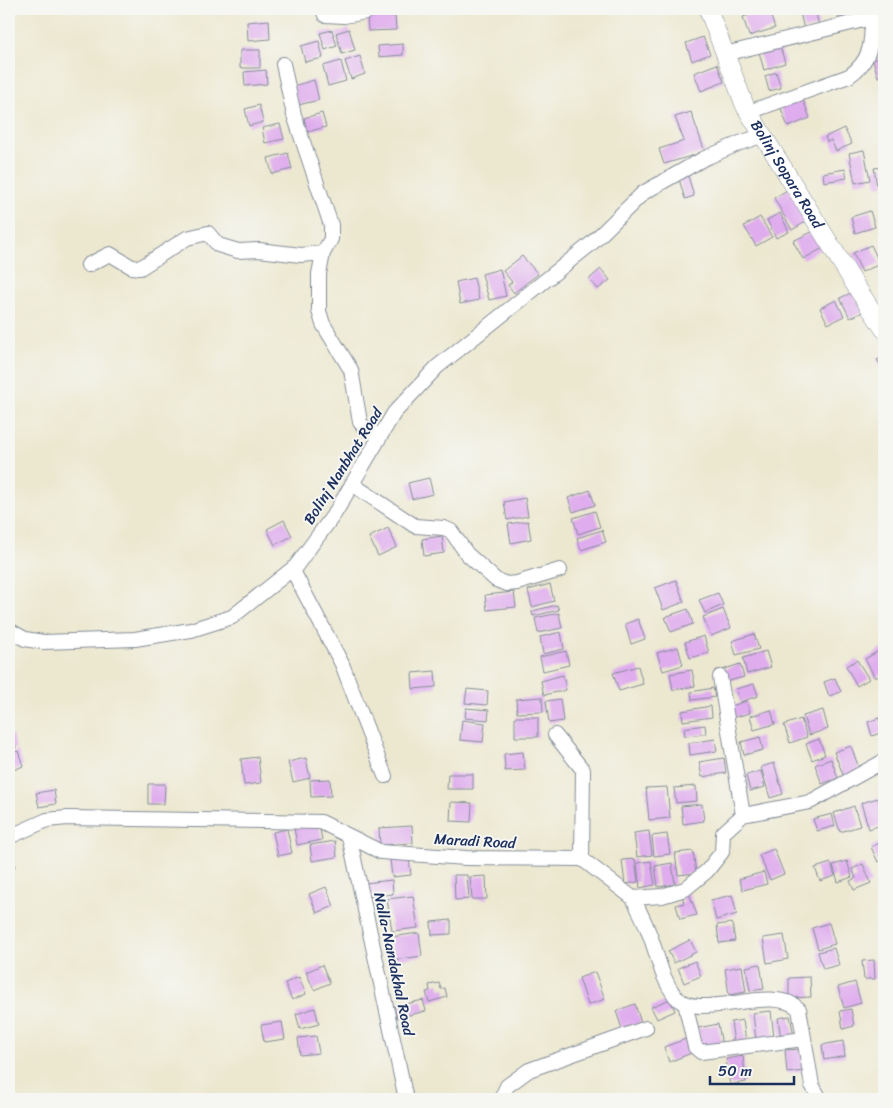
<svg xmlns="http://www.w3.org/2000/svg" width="893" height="1108" font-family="Sriracha,sans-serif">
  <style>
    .building { fill: #dfacee }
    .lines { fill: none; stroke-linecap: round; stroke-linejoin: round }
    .minor-casing { stroke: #848c97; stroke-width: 16 }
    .major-casing { stroke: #848c97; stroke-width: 19 }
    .minor { stroke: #fff; stroke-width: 14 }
    .major { stroke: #fff; stroke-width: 18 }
    .labels { text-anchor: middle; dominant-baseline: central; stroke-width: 4; stroke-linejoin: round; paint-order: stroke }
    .street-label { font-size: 15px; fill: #1b2f5e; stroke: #f6f6f2 }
  </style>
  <rect width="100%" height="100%" fill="#f6f6f2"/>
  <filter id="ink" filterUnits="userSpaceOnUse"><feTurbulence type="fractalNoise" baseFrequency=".02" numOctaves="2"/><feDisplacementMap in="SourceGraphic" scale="10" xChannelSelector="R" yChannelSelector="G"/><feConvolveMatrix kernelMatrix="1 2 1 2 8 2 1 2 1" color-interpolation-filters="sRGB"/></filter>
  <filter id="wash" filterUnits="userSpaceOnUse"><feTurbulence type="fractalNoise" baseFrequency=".0096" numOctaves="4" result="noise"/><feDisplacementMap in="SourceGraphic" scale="20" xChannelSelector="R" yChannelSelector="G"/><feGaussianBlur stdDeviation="1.12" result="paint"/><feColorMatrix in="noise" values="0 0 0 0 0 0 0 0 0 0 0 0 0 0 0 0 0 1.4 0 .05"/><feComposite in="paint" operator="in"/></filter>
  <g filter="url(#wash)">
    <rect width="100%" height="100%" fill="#ece8d0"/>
    <g id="blocks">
      <path class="building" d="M768 9 775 28 749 36 743 17Z
        M799 9H815L819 26 804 29Z
        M836 9H850L851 14 838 17Z
        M852 9H869L871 16 855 19Z
        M395 16 396 30 368 31 367 17Z
        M269 20 270 39 248 41 247 22Z
        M349 29 355 50 342 54 336 33Z
        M332 30 337 46 325 50 320 33Z
        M703 37 710 54 692 61 686 43Z
        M884 39V51L880 41Z
        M319 41 323 58 305 62 301 46Z
        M403 44V55L379 57 378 46Z
        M780 46 785 63 764 70 759 52Z
        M240 50H260V68H240Z
        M360 56 365 74 351 79 345 61Z
        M884 57V75L878 77 873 60Z
        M341 61 346 81 328 86 323 66Z
        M717 64 724 82 701 91 694 73Z
        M266 70 267 84 245 86 244 72Z
        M776 72 781 88 769 91 765 76Z
        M314 80 319 100 298 105 293 86Z
        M802 97 810 118 788 127 780 106Z
        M259 105 263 122 249 126 245 109Z
        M691 112 705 152 664 164 659 149 684 141 675 117Z
        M322 113 326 127 307 132 304 118Z
        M280 124 284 139 265 143 262 128Z
        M844 128 852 144 836 151 831 140 827 142 825 137Z
        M864 150 870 180 855 183 849 153Z
        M288 153 292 169 272 174 268 158Z
        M884 167V185L877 186 874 168Z
        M845 169 847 178 824 182 823 173Z
        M688 176 694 196 685 199 679 179Z
        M789 189 807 221 792 230 774 198Z
        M870 211 875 227 855 233 851 217Z
        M780 213 789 232 776 238 767 220Z
        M760 217 772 237 756 246 744 226Z
        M816 230 825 247 803 259 793 241Z
        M871 245 880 264 862 272 853 253Z
        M522 256 538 274 514 293 508 285 512 282 503 271Z
        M500 269 506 296 489 300 482 274Z
        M601 269 610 280 598 289 589 279Z
        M474 278 479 300 460 304 456 282Z
        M853 292 863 312 850 318 840 298Z
        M836 300 844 316 828 324 820 308Z
        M884 356V370L877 360Z
        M429 478 433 494 412 499 408 483Z
        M590 490 595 505 573 512 568 498Z
        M525 498 528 516 507 520 504 502Z
        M595 511 600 527 578 534 573 518Z
        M284 520 292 536 275 545 267 529Z
        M528 521 531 539 511 543 508 524Z
        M388 528 397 547 378 556 369 537Z
        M602 530 606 542 581 550 577 538Z
        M442 536 444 553 424 556 422 539Z
        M676 580 684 602 663 610 655 588Z
        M550 584 554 601 532 607 528 590Z
        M514 592 516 607 487 610 485 595Z
        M718 593 723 605 705 613 699 600Z
        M557 605 559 610 533 616 532 611Z
        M688 609 693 624 671 632 665 617Z
        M723 609 731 628 711 636 703 617Z
        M559 613 562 628 538 633 535 618Z
        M638 619 645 639 631 644 625 624Z
        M561 632 564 649 543 654 540 637Z
        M754 634 759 649 736 655 732 641Z
        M704 636 709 653 690 658 685 642Z
        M678 647 683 665 663 671 657 653Z
        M882 649 884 653V673L875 678 865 659Z
        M566 651 569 665 543 671 540 657Z
        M766 651 771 667 747 674 743 658Z
        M857 660 869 679 857 686 846 666Z
        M740 664 744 677 725 682 722 670Z
        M638 666 643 684 619 691 613 673Z
        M692 670 695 686 673 690 670 674Z
        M435 671 436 687 413 689 412 673Z
        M563 675 566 690 544 695 541 681Z
        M835 678 841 692 829 696 824 682Z
        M754 684 758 696 740 702 736 689Z
        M713 688 715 697 692 700 691 692Z
        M467 689 488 691 487 705 465 703Z
        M542 697 543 712 517 713 516 699Z
        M560 699 563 721 549 723 546 701Z
        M747 701 750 713 732 718 728 707Z
        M711 706 712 717 683 721 682 711Z
        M466 708 489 710 488 720 465 718Z
        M771 710 775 724 754 730 750 716Z
        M823 710 828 729 809 735 803 716Z
        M515 717H538V737H515Z
        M879 718 883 732 872 736 868 722Z
        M801 719 807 737 790 743 784 725Z
        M462 720 485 723 483 742 460 740Z
        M705 725 706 734 685 736 684 728Z
        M12 735 16 748 9 750V736Z
        M760 737 763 750 744 755 741 742Z
        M715 739 717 751 690 755 689 743Z
        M819 739 825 755 812 760 806 744Z
        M851 746 860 771 844 777 834 752Z
        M18 751 23 766 9 772V754Z
        M523 752 525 770 505 771 504 754Z
        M258 757 261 783 244 785 241 759Z
        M306 758 310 778 293 782 288 762Z
        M724 758 726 773 702 777 699 762Z
        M831 759 838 778 822 784 815 765Z
        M774 763 783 794 770 798 761 767Z
        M761 771 765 787 750 791 746 775Z
        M448 774H473V789H447Z
        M330 779 331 796 311 797 310 780Z
        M148 784H165L164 804H148Z
        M696 786 697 801 676 803 674 788Z
        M667 787 670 818 649 820 646 788Z
        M54 790 56 804 39 807 36 793Z
        M878 798 884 824 869 829 861 803Z
        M451 802 472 803 471 822 450 821Z
        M702 804 704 821 683 824 681 806Z
        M854 806 860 826 840 832 834 813Z
        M832 814 835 826 817 831 813 819Z
        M319 823 322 840 297 845 294 828Z
        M412 826 413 843 380 845 379 828Z
        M287 829 292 853 278 856 273 832Z
        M649 831 652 855 637 857 634 833Z
        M667 834 670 854 654 856 652 836Z
        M335 841 337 857 312 861 310 845Z
        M884 841V859L878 862 871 847Z
        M9 847 15 867 9 868Z
        M774 849 784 874 770 880 759 855Z
        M693 851 696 873 678 875 675 853Z
        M409 857 411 875 392 877 390 859Z
        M635 859 638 882 625 884 622 860Z
        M651 861 655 885 640 888 637 863Z
        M847 861 852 877 838 882 833 865Z
        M672 863 675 884 658 887 655 866Z
        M831 863 835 876 820 881 815 868Z
        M863 864 871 883 854 890 850 881 856 878 852 869Z
        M764 872 767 884 743 890 739 879Z
        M454 875H467L469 899 455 900Z
        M486 876 487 899H472L470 877Z
        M392 880 393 894 367 897 365 883Z
        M326 887 334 906 317 913 309 894Z
        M689 893 697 915 680 919 676 905 684 903 682 895Z
        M732 895 737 914 716 920 711 900Z
        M413 896 418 928 392 931 387 899Z
        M451 920V934L432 935 431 922Z
        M732 923 735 941 719 943 717 925Z
        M829 923 835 944 818 949 812 928Z
        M419 933 422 956 393 960 390 937Z
        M784 935 788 959 767 963 763 938Z
        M690 940 696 952 674 963 668 951Z
        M834 948 839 965 823 969 818 952Z
        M874 960 875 979H864L862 961Z
        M695 961 701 976 684 983 678 968Z
        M760 964 764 989 750 991 746 967Z
        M322 965 330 983 314 990 306 972Z
        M742 966 746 992 729 995 725 969Z
        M595 972 605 999 588 1005 579 978Z
        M299 977 306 994 292 1000 285 983Z
        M810 977 811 997 789 998V978Z
        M855 982 861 1003 844 1008 838 987Z
        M439 983 441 989 445 988 447 997 429 1002 426 992 430 991 429 985Z
        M670 999 675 1011 657 1019 651 1007Z
        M423 1000 426 1011 397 1018 394 1007Z
        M635 1004 641 1023 622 1029 616 1011Z
        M315 1008 319 1024 300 1029 296 1014Z
        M851 1009 854 1026 843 1029 840 1011Z
        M771 1011 774 1038 756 1041 753 1013Z
        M790 1016 794 1036 781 1038 778 1018Z
        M743 1020 746 1042 734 1043 731 1022Z
        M282 1022 285 1039 264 1042 261 1025Z
        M718 1024 722 1045 701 1049 698 1028Z
        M316 1036 319 1053 300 1055 298 1038Z
        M688 1038 694 1052 669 1062 664 1047Z
        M843 1041 845 1056 824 1060 822 1045Z
        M801 1049 804 1071 787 1073 785 1050Z
        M743 1056 746 1082 730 1085 726 1059Z"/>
    </g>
  </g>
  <g filter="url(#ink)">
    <use href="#blocks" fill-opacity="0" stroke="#848c97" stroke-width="1"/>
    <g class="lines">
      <defs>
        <path id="minor" d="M323 9 325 15 344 16 366 12
          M725 54 884 15
          M283 64 294 115 331 225V239L323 253 319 274V311L323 324 351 370 360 422 364 427 379 436
          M749 112 849 76C871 61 872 43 872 18
          M88 265 110 254 132 267 140 268 187 238 208 233 218 245 238 251 259 250 301 255 323 253
          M352 484 415 526 444 528 451 531 467 554 496 580 507 584 517 583 560 570
          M292 569 342 664 385 776
          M9 630 25 639 43 642 135 639 191 630 232 617 296 566 335 513 394 413 437 367 592 243 643 193 703 159 740 143 764 135
          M720 677 743 815
          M555 735 583 770 582 859
          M349 836 406 1099
          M9 837 47 820 67 818 321 822 381 852 466 858 582 859 633 898 662 896 685 889 707 871 722 852 723 833 743 815 810 802 884 761
          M633 898C638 909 645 921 649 933 658 955 660 976 675 996 697 1024 771 982 799 1009L812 1085 820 1099
          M685 1003 695 1047 701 1052 804 1039
          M501 1099 507 1086 529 1070 646 1028"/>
        <g id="major">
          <path id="s1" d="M708 9 745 106 857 288 884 329"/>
        </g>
      </defs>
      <use href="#minor" class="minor-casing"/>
      <use href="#major" class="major-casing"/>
      <use href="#minor" class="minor"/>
      <use href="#major" class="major"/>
    </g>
  </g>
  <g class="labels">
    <g class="street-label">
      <text stroke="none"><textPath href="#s1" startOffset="184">Bolinj Sopara Road</textPath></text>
      <text transform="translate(343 466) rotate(-58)">Bolinj Nanbhat Road</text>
      <text transform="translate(475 841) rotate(3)">Maradi Road</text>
      <text transform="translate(394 964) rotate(78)">Nalla-Nandakhal Road</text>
    </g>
  </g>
  <rect width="893" height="1108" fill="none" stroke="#f6f6f2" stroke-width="30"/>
  <path d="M710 1076v8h84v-8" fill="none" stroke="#1b2f5e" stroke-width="2.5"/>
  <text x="718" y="1076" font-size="15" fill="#1b2f5e" stroke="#f6f6f2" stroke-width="4" paint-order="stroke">50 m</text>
</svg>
